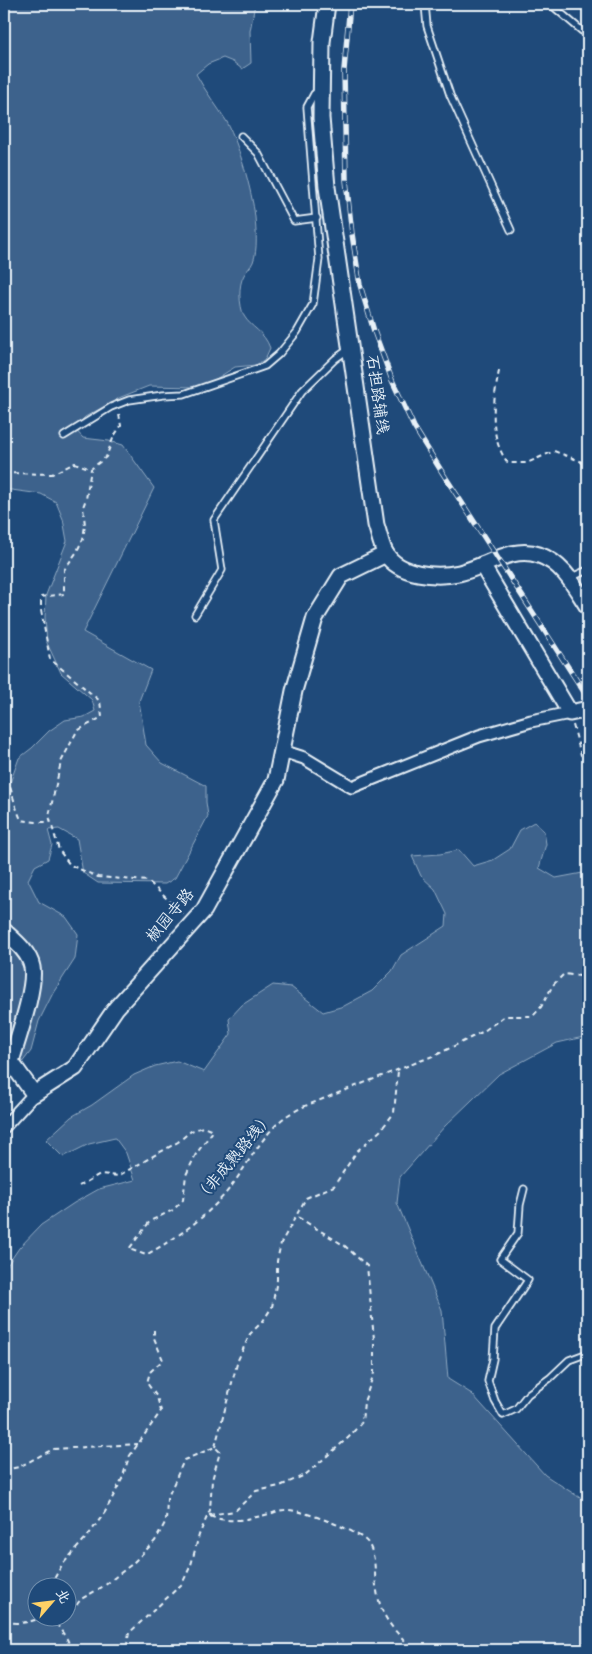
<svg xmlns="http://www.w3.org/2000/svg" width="592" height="1654" font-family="'Gochi Hand','LXGW WenKai TC',sans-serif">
<rect width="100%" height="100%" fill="#1f4a7a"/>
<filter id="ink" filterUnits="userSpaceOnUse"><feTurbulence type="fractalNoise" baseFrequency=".02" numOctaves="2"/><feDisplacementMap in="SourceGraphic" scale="10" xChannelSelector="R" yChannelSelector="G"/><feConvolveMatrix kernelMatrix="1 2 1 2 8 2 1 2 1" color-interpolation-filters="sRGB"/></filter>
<g filter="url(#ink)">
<g fill="#3c628c" stroke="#92aac2" fill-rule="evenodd">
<path d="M4 4H255L250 31 251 63 242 69 233 62 223 58 208 64 196 74C205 91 217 106 227 122 239 145 252 191 255 217 256 231 258 249 253 262 251 267 246 271 244 275 238 285 239 305 244 316 251 328 264 331 270 348L265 359 256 365 235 367 208 384 195 387 149 386 121 397 85 417 74 428 83 438 109 441 123 445 154 488 83 632 151 670 139 701 146 745 162 763 206 786V802L208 816 175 878 165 884 98 883 83 873 77 839 59 829 48 830 52 845 48 859 35 866 28 880 39 902 66 917 78 934 75 959 53 993 39 1021 31 1051 21 1064 5 1072 4 824 10 810V783L19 758 32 748 49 731 65 720 84 717 95 711 92 700 61 673 47 643 45 617 46 595 67 541 63 519 56 502 41 494 4 489Z"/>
<path d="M534 822 544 831 546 844 539 868 556 878 588 872V1036L557 1043 499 1074 445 1126 400 1177 397 1203 442 1310 448 1379 472 1394 545 1475 588 1503V1650H4V1270L19 1248 41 1225 74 1203 99 1189 135 1180 126 1153 115 1138 89 1144 63 1157 46 1140 71 1117 92 1105 134 1075 155 1066 177 1061 204 1072 231 1034 229 1019 242 1005 273 985 291 987 323 1012 344 1006 372 991 392 971 401 955 446 926 447 914 435 889 421 876 412 856 440 854 459 850 473 866 493 860 510 849 520 830ZM38 1586H68V1616H38Z"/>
</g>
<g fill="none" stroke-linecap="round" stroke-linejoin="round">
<defs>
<g id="lane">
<polyline points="425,4 427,26 450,95 511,230"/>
<polyline points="553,4 554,7 582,31 588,33"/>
<polyline points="241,136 258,153 294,221 317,218"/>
<polyline points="64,436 111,407 129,400 163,395 184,394 265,366 279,354 297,332 313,304 319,259 307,107 314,94 320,89"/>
<polyline points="569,578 588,570"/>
<polyline points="195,615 222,570 214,520 302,391 335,359 349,349"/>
<polyline points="524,1189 520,1205 518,1233 500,1259 528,1280 495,1329 493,1359 488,1381 495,1401 503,1415 516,1409 528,1394 550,1378 569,1360 588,1353"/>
</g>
<g id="street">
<polyline points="282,751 304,758 352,787 479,736 531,721 570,713"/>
<polyline points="4,1127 34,1094"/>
</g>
<g id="secondary">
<path d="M327 4 322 42 321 118 327 187 376 525C379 533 381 546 386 554 399 575 436 578 459 573 486 567 512 545 539 555 563 563 575 587 588 607"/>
<polyline points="482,565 570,713 588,709"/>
<path d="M4 931C15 941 29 952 32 967 36 988 17 1040 11 1062L34 1094 75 1068 116 1008 204 910 276 780 294 691 315 618 341 576 386 554"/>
</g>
</defs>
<use href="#lane" stroke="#e8f1f8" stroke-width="9"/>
<use href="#street" stroke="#e8f1f8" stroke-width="15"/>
<use href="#secondary" stroke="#e8f1f8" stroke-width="19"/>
<g stroke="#e8f1f8" stroke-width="2" stroke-dasharray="5 4" stroke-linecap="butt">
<path d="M499 371C493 401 488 437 508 463H527L554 451 580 461 588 468"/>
<polyline points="119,414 121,426 114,436 106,457 91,469 86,499 83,507 85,525 83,539 76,553 64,570 64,594 41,597 41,610 50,659 100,701 102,717 77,731 61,762 49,816 59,850 70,865 98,877 148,881 183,914"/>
<polyline points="4,473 52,474 75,463 91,469"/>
<polyline points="573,725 581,755 588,764"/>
<polyline points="4,771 6,773 16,807 21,820 36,822 50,822"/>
<polyline points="586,838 588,838"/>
<path d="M79 1186 100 1174 118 1176 178 1142 191 1131 203 1127 213 1131 196 1154 186 1175 183 1200 173 1210 150 1221 129 1249 146 1255C178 1237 207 1217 230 1188 247 1166 264 1131 288 1115 293 1112 299 1109 305 1106L438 1054 484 1031 504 1016H533L541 1007 553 985 564 974 588 977"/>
<polyline points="215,1447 238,1360 250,1334 263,1321 272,1307 277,1280 277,1261 281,1243 306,1198 334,1186 357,1151 380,1131 394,1113 398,1071"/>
<polyline points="4,1470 19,1467 53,1449 138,1444"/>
<polyline points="209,1515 235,1511 256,1491 280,1486 305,1475 349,1437 362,1422 364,1402 374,1373 374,1339 367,1266 345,1246 296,1216"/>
<path d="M210 1516C230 1524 249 1519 269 1514 274 1513 279 1510 284 1510 299 1508 360 1531 368 1543 378 1559 373 1575 377 1591 381 1619 396 1633 415 1650"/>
<polyline points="50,1586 62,1565 90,1533 105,1512 122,1479 129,1457 161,1411 157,1397 147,1383 150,1372 163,1360 154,1338 154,1330"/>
<polyline points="51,1616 67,1639 72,1650"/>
<polyline points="57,1616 66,1619 81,1599 104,1586 132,1564 155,1541 166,1521 167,1499 184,1460 215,1447 220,1452 212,1480 210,1510 199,1535 191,1565 182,1584 129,1633 126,1650"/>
<path d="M4 1622C19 1624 30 1623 45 1616"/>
</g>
<use href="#lane" stroke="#1f4a7a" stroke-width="5.5"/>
<use href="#street" stroke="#1f4a7a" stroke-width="11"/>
<use href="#secondary" stroke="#1f4a7a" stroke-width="15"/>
<defs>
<polyline id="rail" points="350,4 344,70 346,180 352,234 360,285 374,331 392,380 414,427 442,472 588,698"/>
</defs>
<use href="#rail" stroke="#e8f1f8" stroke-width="5.5"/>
<use href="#rail" stroke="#1f4a7a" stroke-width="4" stroke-dasharray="11" stroke-linecap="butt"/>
</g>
</g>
<g text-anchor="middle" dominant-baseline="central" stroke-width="4" stroke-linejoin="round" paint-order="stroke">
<g font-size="16" fill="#e8f1f8" stroke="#1f4a7a">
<text transform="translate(375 395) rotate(82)">石担路辅线</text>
<text transform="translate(172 917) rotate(-50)">椒园寺路</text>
<text transform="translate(236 1159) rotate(-50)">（非成熟路线）</text>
</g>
</g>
<rect width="592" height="1654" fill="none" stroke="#1f4a7a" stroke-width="20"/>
<rect x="10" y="10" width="572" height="1634" fill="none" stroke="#e8f1f8" stroke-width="2" filter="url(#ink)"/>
<g transform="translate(52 1602) rotate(62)"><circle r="24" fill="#1f4a7a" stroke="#6f8dac"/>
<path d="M0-4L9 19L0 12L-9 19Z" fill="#ffd166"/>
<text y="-8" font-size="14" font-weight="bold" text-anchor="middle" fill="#e8f1f8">北</text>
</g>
</svg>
